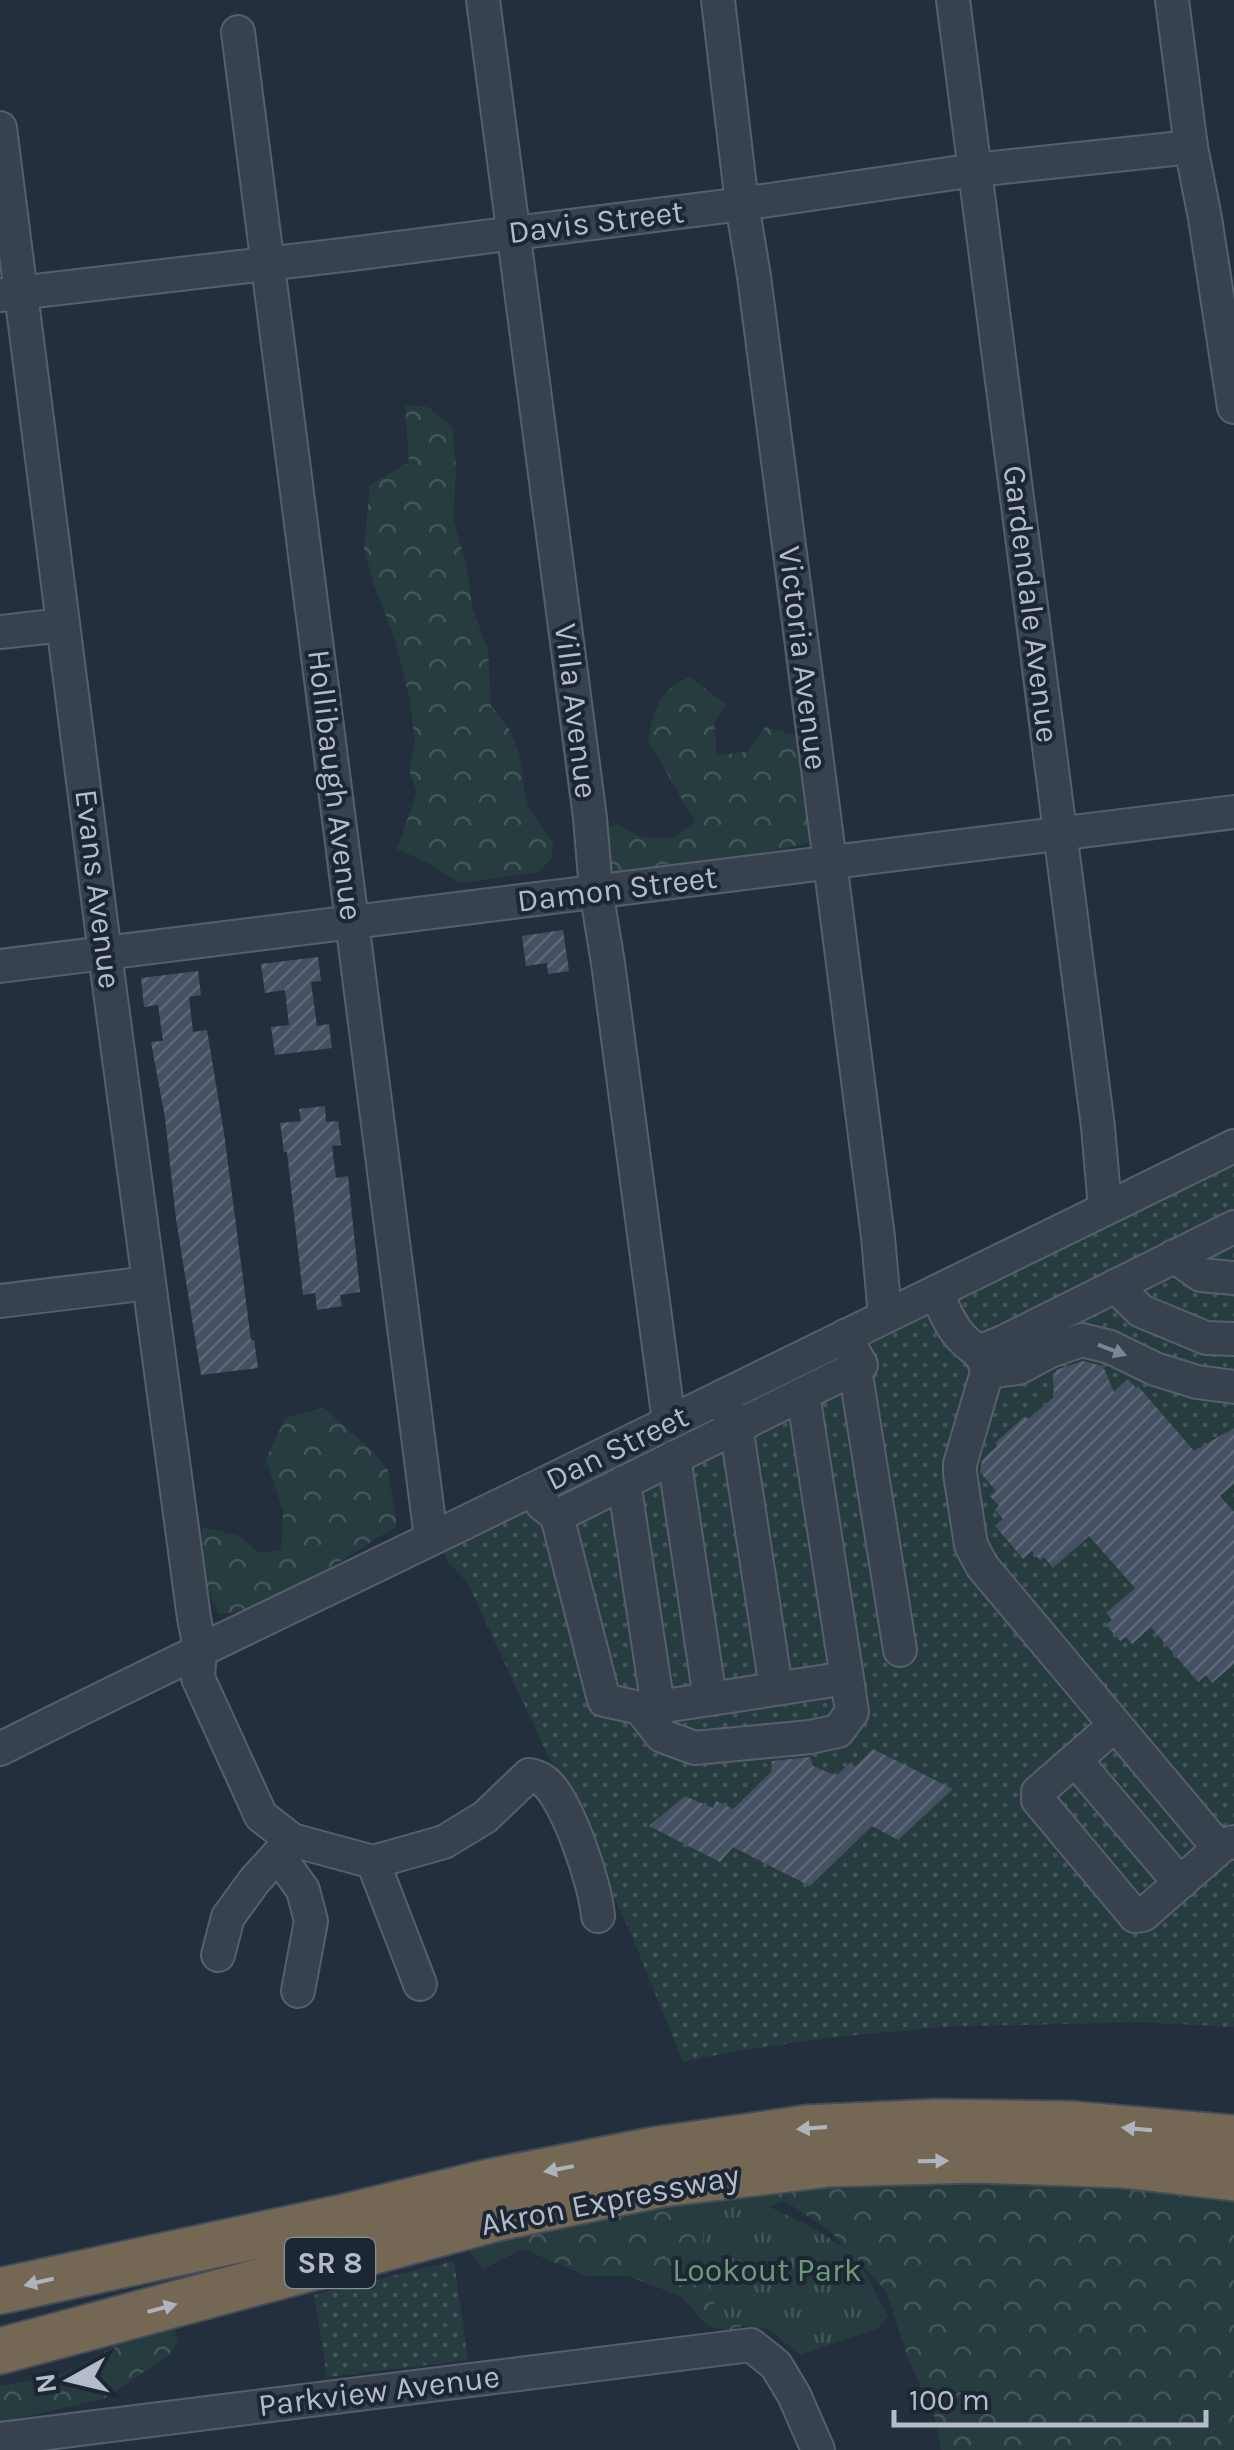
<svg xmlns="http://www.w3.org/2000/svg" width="1234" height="2450" font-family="Karla,sans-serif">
<defs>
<pattern id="grass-dots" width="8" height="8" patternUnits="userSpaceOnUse" patternTransform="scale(2.5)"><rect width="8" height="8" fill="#263c3f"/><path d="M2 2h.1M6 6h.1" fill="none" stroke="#435659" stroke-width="1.8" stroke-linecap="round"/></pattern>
<pattern id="forest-crowns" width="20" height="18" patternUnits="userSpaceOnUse" patternTransform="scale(2.5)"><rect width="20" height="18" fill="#263c3f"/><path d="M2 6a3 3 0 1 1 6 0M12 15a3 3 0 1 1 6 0" fill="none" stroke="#435659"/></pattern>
<pattern id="park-tufts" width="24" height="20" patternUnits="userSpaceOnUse" patternTransform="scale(2.5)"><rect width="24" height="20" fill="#263c3f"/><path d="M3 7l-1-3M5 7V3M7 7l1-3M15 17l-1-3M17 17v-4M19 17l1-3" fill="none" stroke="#435659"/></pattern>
<pattern id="building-hatch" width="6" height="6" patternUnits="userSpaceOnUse" patternTransform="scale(2.5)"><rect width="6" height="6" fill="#455162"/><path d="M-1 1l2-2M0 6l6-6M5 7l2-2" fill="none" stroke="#5d6877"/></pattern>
</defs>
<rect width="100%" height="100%" fill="#242f3e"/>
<g fill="url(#grass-dots)">
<polygon points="1234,1160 1234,2027 1140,2022 942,2027 834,2037 736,2051 683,2062 631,1934 467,1582 449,1563 442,1549"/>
<polygon points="454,2261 468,2360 327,2377 314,2295"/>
</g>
<g fill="url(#forest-crowns)">
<polygon points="405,405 428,407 452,427 456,469 453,519 466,562 473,610 488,650 491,706 510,730 519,754 527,806 553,842 552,857 539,872 460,883 428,863 397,849 417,792 409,770 415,743 410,700 393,634 374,585 364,548 370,485 409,462"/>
<path d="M689 677 726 704 714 723 717 755 747 752 765 727 799 736 803 792 811 833 809 843 696 867 621 877 604 871 602 831 617 824 640 837 672 838 695 822 648 740C655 708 658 691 689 677Z"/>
<path d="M324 1408 369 1448 388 1470 397 1526C358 1549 259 1618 218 1613L205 1582 199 1553 203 1527 239 1536 259 1553 281 1550 283 1512 266 1459 286 1417Z"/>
<polygon points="1234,2131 1234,2450 941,2450 934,2415 909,2361 886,2291 829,2230 785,2201 747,2215 751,2307 738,2332 708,2326 680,2296 629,2276 587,2276 523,2249 483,2269 467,2248 493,2229"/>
<polygon points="159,2322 173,2324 178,2341 168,2356 103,2399 0,2422 0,2386 64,2374"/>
</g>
<polygon fill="url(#park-tufts)" points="741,2200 772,2208 808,2225 856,2255 888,2317 878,2328 800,2355 769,2329 721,2323 704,2274 702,2206"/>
<g fill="url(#building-hatch)">
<polygon points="563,930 569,971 548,974 547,963 526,966 522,936"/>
<polygon points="318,957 321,981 311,982 317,1026 329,1024 332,1048 275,1055 271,1027 289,1025 285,990 265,993 261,964"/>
<polygon points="198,971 201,995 189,997 193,1032 207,1030 224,1133 251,1340 254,1340 258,1368 201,1375 176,1219 165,1118 151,1042 163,1041 158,1005 144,1007 141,978"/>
<polygon points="325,1106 326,1122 338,1121 341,1145 332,1146 336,1178 348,1176 360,1292 340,1295 342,1306 317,1310 315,1293 303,1295 287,1152 284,1152 280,1123 301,1121 299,1109"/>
<polygon points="1083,1361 1103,1366 1114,1392 1128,1379 1136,1388 1138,1386 1194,1451 1234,1428 1234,1484 1220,1496 1234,1512 1234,1664 1212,1683 1206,1675 1198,1682 1151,1627 1132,1644 1126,1637 1120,1641 1106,1625 1112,1620 1106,1613 1135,1588 1089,1536 1053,1568 1044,1557 1040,1560 1032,1551 1023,1559 995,1526 1003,1519 995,1510 999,1506 990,1496 996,1491 980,1472 982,1460 997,1446 995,1443 1025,1416 1028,1419 1054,1397 1053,1379 1056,1370"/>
<polygon points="873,1749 953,1789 898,1840 872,1826 810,1886 733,1847 720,1862 649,1826 685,1796 713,1808 716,1801 733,1809 771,1772 772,1761 810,1757 813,1766 836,1776 851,1762 855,1767"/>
</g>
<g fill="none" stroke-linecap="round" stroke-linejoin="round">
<defs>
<g id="minor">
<polyline points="483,0 590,818 596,890 608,963 669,1422"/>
<polyline points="718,0 742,204 754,276 830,862 878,1237 885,1316"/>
<polyline points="953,0 1098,1127 1105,1208"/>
<polyline points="1172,0 1191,147 1205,218 1234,407"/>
<polyline points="238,32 431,1538"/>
<path d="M0 128 105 954 194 1618 200 1648 198 1678 261 1816 292 1840 373 1862 444 1842 485 1817 529 1775C534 1776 540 1778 544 1781 567 1798 596 1886 598 1916"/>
<polyline points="0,295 351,254 742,204 975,170 1191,147"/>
<polyline points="0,632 63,625"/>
<polyline points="0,966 1234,812"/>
<polyline points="1174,1256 1201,1275 1234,1278"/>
<polyline points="1115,1286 1141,1311 1206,1338 1234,1339"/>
<path d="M936 1292C943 1307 950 1326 962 1338 975 1352 983 1350 987 1372L960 1464V1473L971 1545 982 1566 1212 1840 1223 1845 1234 1842"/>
<polyline points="0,1301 149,1283"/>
<polyline points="976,1349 986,1349 1003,1342 1234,1227"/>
<polyline points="855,1369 900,1650"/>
<polyline points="987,1372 1018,1368 1050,1351 1082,1340 1110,1347 1155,1369 1197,1382 1234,1387"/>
<polyline points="727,1410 736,1426 776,1688"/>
<polyline points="674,1457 710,1699"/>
<polyline points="624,1482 658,1707"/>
<polyline points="542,1504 557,1516 861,1365 845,1336"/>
<polyline points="557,1516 604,1700 640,1708 658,1707 847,1678 803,1394"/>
<polyline points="640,1708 662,1736 695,1748 810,1737 838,1731 852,1712 847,1678"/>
<polyline points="1115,1725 1038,1792 1038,1800 1135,1916 1143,1915 1223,1845"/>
<path d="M0 1749C155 1671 312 1597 468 1521 723 1396 978 1270 1234 1146"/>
<polyline points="1076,1761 1180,1883"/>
<polyline points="278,1855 303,1890 311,1921 298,1991"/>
<polyline points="373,1862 420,1984"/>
<polyline points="218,1955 228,1917 255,1880 292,1840"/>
<polyline points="0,2439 751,2345 776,2365 794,2395 818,2450"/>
</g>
<g id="highway">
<polyline points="0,2291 340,2218 489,2182 654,2150 807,2128 937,2122 1069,2124 1234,2138"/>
<polyline points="0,2351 497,2218 662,2184 829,2164 976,2160 1123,2165 1234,2178"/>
</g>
</defs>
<use href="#minor" stroke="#565f6c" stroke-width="36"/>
<use href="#highway" stroke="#434c59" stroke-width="49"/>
<use href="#minor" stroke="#38414e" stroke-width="32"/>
<use href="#highway" stroke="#746855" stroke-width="45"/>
</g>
<defs><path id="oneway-solid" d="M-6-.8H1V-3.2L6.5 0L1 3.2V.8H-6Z" transform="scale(2.5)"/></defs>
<use fill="#7c8592" href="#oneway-solid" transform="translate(1112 1350) rotate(21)"/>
<g fill="#aeb4bd">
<use href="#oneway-solid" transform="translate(812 2128) rotate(176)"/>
<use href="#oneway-solid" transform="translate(1137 2129) rotate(-175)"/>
<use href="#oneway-solid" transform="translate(933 2161) rotate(-1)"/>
<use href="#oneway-solid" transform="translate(559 2169) rotate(169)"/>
<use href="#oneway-solid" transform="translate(39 2282) rotate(167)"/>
<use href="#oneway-solid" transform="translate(162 2308) rotate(-15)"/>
</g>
<g text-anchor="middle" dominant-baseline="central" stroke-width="8" stroke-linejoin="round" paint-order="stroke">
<rect fill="#1d2633" stroke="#878f9c" stroke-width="2.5" x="285" y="2238" width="90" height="50" rx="8"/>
<g font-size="30" font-weight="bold" fill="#b4bcc9">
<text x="330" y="2263">SR 8</text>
</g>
<g font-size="32" fill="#b4bcc9" stroke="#1d2633">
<text transform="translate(596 222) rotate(-7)">Davis Street</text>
<text transform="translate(1031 604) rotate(83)">Gardendale Avenue</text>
<text transform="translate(803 658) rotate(83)">Victoria Avenue</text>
<text transform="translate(576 711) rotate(83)">Villa Avenue</text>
<text transform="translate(335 785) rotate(83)">Hollibaugh Avenue</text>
<text transform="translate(98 889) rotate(83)">Evans Avenue</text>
<text transform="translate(617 889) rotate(-7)">Damon Street</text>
<text transform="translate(617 1448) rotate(-26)">Dan Street</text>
<text transform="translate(610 2200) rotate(-11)">Akron Expressway</text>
<text transform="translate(379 2391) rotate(-7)">Parkview Avenue</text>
</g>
<g font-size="32" fill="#6b9a76" stroke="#1d2633">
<text x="767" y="2270">Lookout Park</text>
</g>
</g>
<g transform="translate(70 2380) rotate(262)" stroke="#1d2633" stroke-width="8" paint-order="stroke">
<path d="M0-8L18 38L0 25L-18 38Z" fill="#b4bcc9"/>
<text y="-15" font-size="28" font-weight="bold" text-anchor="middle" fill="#b4bcc9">N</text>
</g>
<path d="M894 2410v15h312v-15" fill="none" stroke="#b4bcc9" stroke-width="5"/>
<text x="909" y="2410" font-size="30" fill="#b4bcc9" stroke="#1d2633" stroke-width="8" paint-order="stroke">100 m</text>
</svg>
